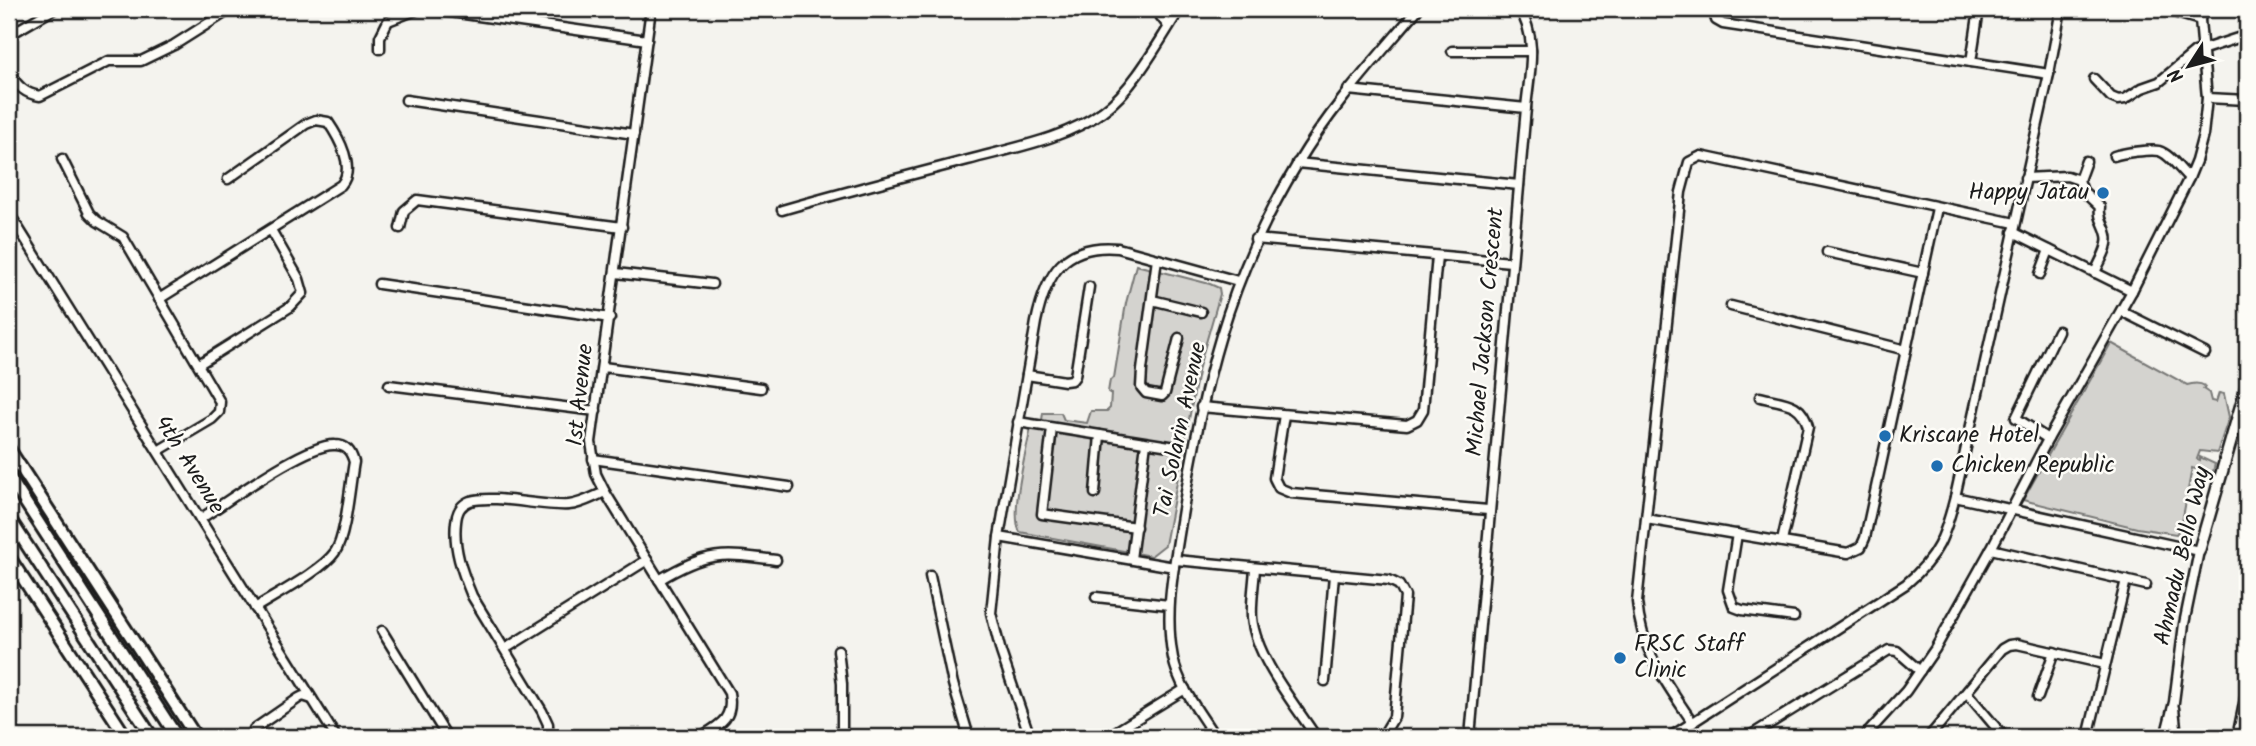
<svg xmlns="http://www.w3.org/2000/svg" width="2256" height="746" font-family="Kalam,sans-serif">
<rect width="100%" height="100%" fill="#f4f3ee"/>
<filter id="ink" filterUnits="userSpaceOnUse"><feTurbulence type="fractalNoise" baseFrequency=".0143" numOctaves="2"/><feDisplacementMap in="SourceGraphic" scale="14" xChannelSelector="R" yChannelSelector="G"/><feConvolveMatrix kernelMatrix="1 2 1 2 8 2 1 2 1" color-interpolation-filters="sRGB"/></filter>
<g filter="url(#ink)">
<g fill="#d4d3cf" stroke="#787876" stroke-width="2">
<path d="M1136 265 1210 284 1219 288 1220 294 1199 367 1165 545 1151 556 1020 532C1009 512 1028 444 1033 419L1042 420 1043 413H1061L1064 420 1087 423 1091 411H1107L1110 408 1111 394 1108 392 1110 380 1114 378 1126 303Z"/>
<path d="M2111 343 2187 385C2193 383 2199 382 2205 386L2203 389 2209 393 2211 401 2216 402 2219 393 2224 394 2229 417 2217 453 2200 451 2197 459 2200 460V457L2215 464 2211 479 2199 474V470L2192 468 2181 528 2176 534 2137 528 2023 500Z"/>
</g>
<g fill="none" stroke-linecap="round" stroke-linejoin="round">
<defs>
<g id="minor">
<polyline points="429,9 647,40"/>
<path d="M651 9 591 442 596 474 605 492 729 693C734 719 720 725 700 737"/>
<polyline points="1155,9 1168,26"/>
<path d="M1519 9C1539 38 1529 75 1526 108"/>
<polyline points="1713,9 1716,20 1723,24 2049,74"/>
<polyline points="2163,9 2200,20"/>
<polyline points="9,35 54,9"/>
<polyline points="380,49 380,37 388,21 419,9"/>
<polyline points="1452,51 1531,51"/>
<polyline points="1971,62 1979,9"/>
<path d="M9 74C18 86 25 94 40 96L109 61H141L174 45 231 9"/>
<polyline points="2094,79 2111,97 2118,100 2125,99 2142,88 2159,82 2195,52 2244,36"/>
<polyline points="1348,90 1526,108 1470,737"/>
<polyline points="2207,98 2247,100"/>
<polyline points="406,100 634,134"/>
<path d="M2114 156C2122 153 2150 149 2159 151 2170 154 2180 170 2189 178"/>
<polyline points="62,159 89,213 97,221 123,237 220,402 219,412 212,419 158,451"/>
<polyline points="1297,163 1519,185"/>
<polyline points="2025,178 2067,176 2079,180 2086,161"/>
<path d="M2079 180 2083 191 2100 207C2098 219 2105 224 2107 235 2110 247 2099 262 2095 273"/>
<path d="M782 210C844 192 906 176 968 160 1012 148 1066 139 1103 111 1133 90 1160 40 1180 9"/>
<polyline points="9,213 336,737"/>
<polyline points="400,228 404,211 417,200 622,227"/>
<polyline points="2013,232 2132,291"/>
<polyline points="1255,239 1511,262"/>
<polyline points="1827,252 1923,273"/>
<polyline points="1157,259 1142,370 1141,387 1146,393 1162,396 1165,393 1179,338"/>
<polyline points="616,273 712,284"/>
<polyline points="2040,274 2049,250"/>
<polyline points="379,284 610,318"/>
<path d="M159 299 341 185C356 168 339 138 328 122L316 120 306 124 228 179"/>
<polyline points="1152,300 1201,312"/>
<polyline points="1731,306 1906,350"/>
<polyline points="2121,311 2205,353"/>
<polyline points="199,364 290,307 303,293 299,279 271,230"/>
<polyline points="603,367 761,388"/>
<polyline points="1027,375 1065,381 1072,380 1075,376 1089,287"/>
<polyline points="389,385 596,411"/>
<path d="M1760 397C1783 403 1802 401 1808 427L1782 541"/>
<polyline points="1201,407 1407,425 1417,420 1423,410 1437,256"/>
<polyline points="1284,415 1274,478 1279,488 1291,493 1488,510"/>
<polyline points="1018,422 1176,447"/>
<polyline points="1052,428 1042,514 1136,527"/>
<polyline points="2048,439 2016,418 2058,331"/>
<polyline points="593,459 789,487"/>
<polyline points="1095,493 1100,435"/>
<polyline points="1955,497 2199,551 2184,624 2174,702 2165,737"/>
<path d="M200 519C227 502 307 443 335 445 347 445 351 452 354 462 350 483 346 537 335 552 322 571 275 595 255 608"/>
<polyline points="1646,519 1848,553 1861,547 1865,538 1937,208"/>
<polyline points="1737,534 1728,590 1734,607 1742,610 1794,617"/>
<polyline points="999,537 1174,567"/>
<polyline points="1991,549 2146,585"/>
<polyline points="1131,559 1146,443"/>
<polyline points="1176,560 1389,580 1399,585 1405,596 1394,717 1382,737"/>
<path d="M1255 568C1254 585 1251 601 1252 618 1256 658 1294 703 1316 737"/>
<polyline points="930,576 953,684 969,737"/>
<path d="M659 580C707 551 722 553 776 560"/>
<polyline points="1096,597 1169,605"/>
<polyline points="382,631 447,737"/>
<polyline points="505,649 647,560"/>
<polyline points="838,650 842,684 842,737"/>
<polyline points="1325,681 1334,575"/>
<polyline points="1967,693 2004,737"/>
<polyline points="2038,697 2054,652"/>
<polyline points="2174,708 2177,737"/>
<path d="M1693 723C1666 683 1641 651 1637 602L1681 192 1689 162 1701 156 2015 223"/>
<polyline points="254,729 299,698 303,696 312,699"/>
<path d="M545 737 548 735V724L542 711 472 596C462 572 453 548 456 522 457 512 460 505 470 501 495 494 542 507 569 505 581 504 593 497 605 492"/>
<path d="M1030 737 1001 652 991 613 999 537 1036 322C1046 274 1064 243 1118 248L1238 281"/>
<polyline points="1107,737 1185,689"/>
<path d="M1215 737C1200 713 1179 687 1173 658 1164 612 1174 567 1181 522 1202 389 1227 279 1298 163 1332 106 1376 59 1418 9"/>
<path d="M1670 737 1906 584C1938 557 1945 536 1955 497L2049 74 2061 9"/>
<polyline points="1748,737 1889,650 1897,651 1920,671"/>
<polyline points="1864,737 1906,691 1935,649 1991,549 2048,439 2132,291 2189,178 2196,161 2203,135 2207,98 2200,20 2202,9"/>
<polyline points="1929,737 2002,649 2009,645 2017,644 2105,664"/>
<polyline points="2088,737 2126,580"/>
<polyline points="2237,737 2247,689"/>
</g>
<polyline id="major" points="2199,551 2247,385"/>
<g id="highway">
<polyline points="9,449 196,737"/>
<polyline points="9,477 177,737"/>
<polyline points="9,518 152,737"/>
<polyline points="9,557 126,737"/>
</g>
</defs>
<use href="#minor" stroke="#1c1c1c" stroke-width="13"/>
<use href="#major" stroke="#1c1c1c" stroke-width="15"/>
<use href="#highway" stroke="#1c1c1c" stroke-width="16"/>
<use href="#minor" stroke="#fdfcf7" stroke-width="8"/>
<use href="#major" stroke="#fdfcf7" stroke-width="10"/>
<use href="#highway" stroke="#fdfcf7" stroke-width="10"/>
</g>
</g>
<g fill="#1f6fb2" stroke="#fdfcf7" stroke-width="2.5">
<circle cx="2103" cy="193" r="7"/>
<circle cx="1885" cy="436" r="7"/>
<circle cx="1937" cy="466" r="7"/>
<circle cx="1620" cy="658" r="7"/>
</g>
<g text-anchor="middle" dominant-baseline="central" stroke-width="5" stroke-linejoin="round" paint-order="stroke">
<g font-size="23" fill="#1c1c1c" stroke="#fdfcf7" text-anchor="start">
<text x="2089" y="193" text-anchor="end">Happy Jatau</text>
<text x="1899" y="436">Kriscane Hotel</text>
<text x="1951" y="466">Chicken Republic</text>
<text x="1634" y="645">FRSC Staff<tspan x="1634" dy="26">Clinic</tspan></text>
</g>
<g font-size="23" fill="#1c1c1c" stroke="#fdfcf7">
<text transform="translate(1486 332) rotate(-85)">Michael Jackson Crescent</text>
<text transform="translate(581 395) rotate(-84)">1st Avenue</text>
<text transform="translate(1181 430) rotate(-78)">Tai Solarin Avenue</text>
<text transform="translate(189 465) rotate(58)">4th Avenue</text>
<text transform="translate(2183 556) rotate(-77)">Ahmadu Bello Way</text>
</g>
</g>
<rect width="2256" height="746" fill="none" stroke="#fdfcf7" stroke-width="35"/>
<rect x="18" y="18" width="2221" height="711" fill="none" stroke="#1c1c1c" stroke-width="2.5" filter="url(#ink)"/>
<g transform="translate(2189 66) rotate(234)" stroke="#fdfcf7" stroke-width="5" paint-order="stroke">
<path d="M0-5L12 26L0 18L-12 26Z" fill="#1c1c1c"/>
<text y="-10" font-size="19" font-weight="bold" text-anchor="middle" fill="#1c1c1c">N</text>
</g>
</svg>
